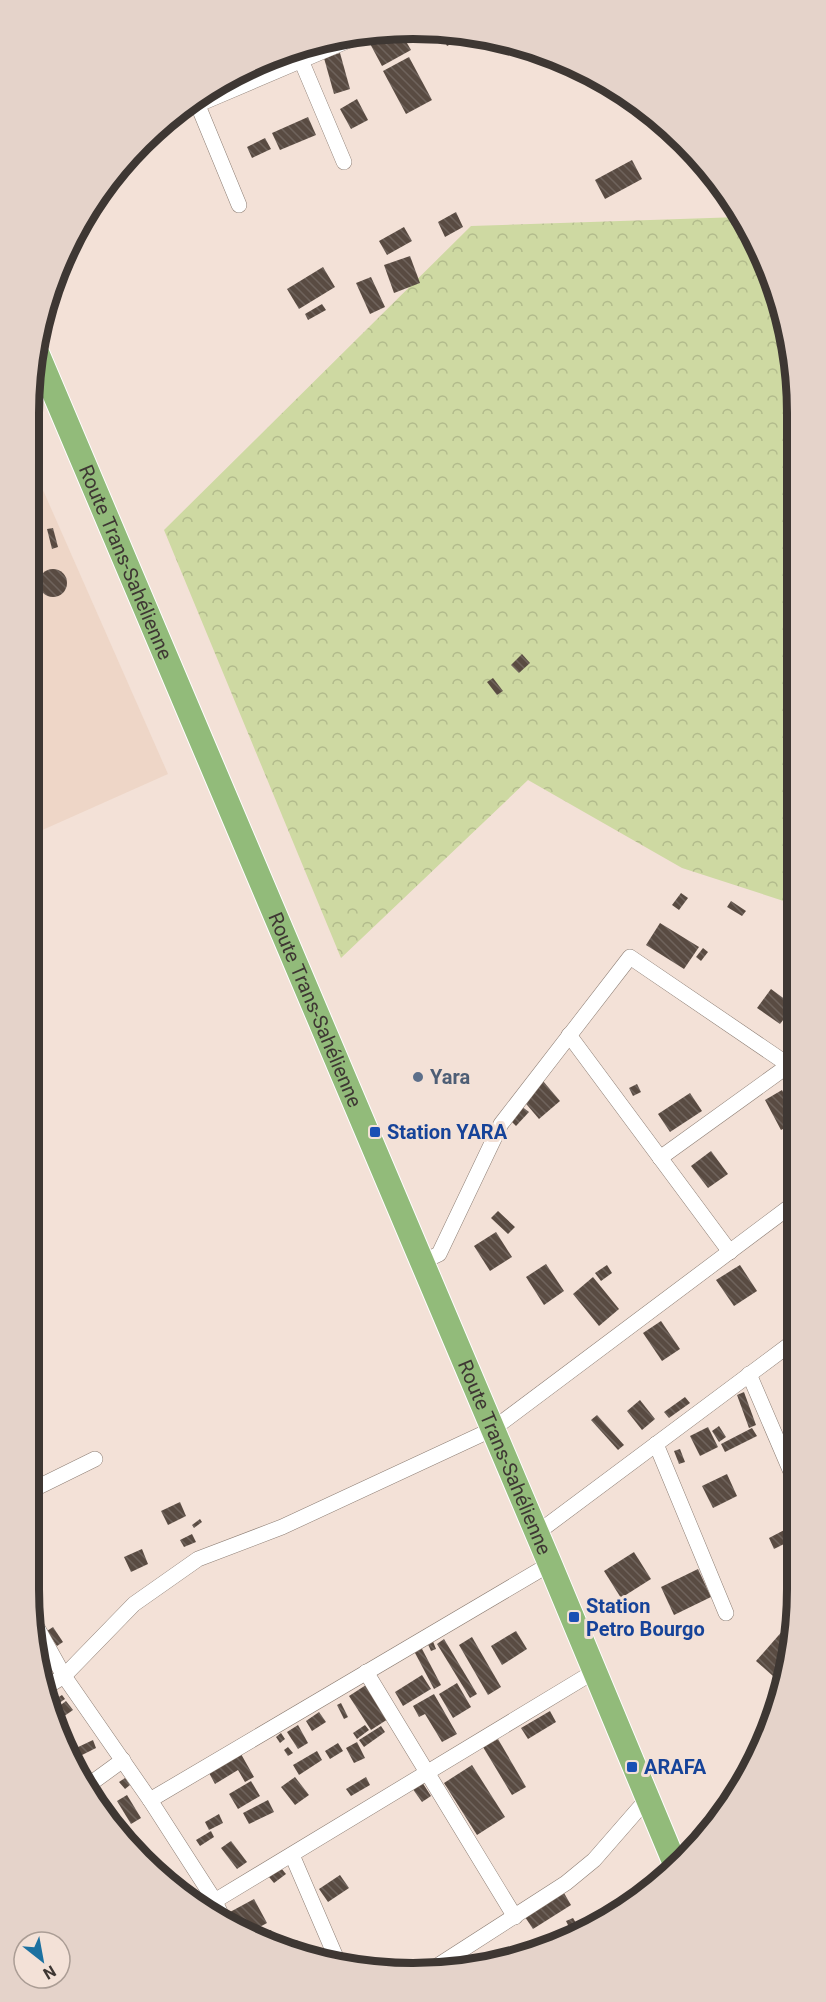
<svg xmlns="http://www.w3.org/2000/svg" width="826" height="2002" font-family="Roboto,sans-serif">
<defs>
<pattern id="forest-crowns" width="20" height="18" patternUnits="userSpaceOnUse" patternTransform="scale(1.5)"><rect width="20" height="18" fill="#ced9a2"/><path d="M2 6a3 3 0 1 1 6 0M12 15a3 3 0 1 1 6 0" fill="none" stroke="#b2bb8c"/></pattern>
<pattern id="building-back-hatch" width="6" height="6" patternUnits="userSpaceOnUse" patternTransform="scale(1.5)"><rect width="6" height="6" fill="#594b42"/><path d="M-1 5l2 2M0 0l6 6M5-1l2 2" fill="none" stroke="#6f635c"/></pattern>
</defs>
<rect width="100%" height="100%" fill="#f3e1d7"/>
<polygon fill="#eed6c7" points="28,456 168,774 29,836 28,835"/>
<polygon fill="url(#forest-crowns)" points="740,217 758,243 794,362 796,905 682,868 528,780 341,958 164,530 471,226"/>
<g fill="url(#building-back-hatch)">
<polygon points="388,29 400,31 411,50 382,66 368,40"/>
<polygon points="443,37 461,39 447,46"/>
<polygon points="340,53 350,89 334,94 324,58"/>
<polygon points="409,57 432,100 406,114 383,71"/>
<polygon points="357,99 368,120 351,129 340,109"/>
<polygon points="308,117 316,135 280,150 272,133"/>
<polygon points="265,138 271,149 252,158 247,147"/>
<polygon points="632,160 642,179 605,199 595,180"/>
<polygon points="456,212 463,227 445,237 438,222"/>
<polygon points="404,227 412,241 387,255 379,241"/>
<polygon points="410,256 420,283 394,293 384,265"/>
<polygon points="323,267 335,287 299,309 287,289"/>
<polygon points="371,277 385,307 370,314 356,283"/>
<polygon points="322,304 326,310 308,320 305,314"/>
<polygon points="28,417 38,441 28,445"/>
<polygon points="30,484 41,505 34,508 28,498 28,485"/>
<polygon points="53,528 58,547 52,549 47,529"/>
<circle cx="53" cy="583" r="14"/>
<polygon points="522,654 530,663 519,673 511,665"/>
<polygon points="493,678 503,691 497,695 487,682"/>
<polygon points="681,893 688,898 679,910 672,905"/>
<polygon points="731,901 746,911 742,916 727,907"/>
<polygon points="660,923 699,947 684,969 646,945"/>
<polygon points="703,948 708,952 701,961 696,957"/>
<polygon points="771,989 794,1006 780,1024 757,1008"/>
<polygon points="796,1012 796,1031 794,1035 787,1032"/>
<polygon points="796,1037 796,1049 790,1045"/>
<polygon points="543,1081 560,1101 539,1119 522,1099"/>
<polygon points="637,1084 641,1092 633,1096 629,1088"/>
<polygon points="782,1090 796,1117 796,1122 781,1130 765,1100"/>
<polygon points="690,1093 702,1111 670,1132 658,1114"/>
<polygon points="521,1106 529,1112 516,1126 509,1119"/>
<polygon points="28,1134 35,1145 28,1149"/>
<polygon points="711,1151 728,1174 708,1188 691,1166"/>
<polygon points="498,1211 515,1227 508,1234 491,1218"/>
<polygon points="496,1232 512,1257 490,1271 474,1246"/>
<polygon points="796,1252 797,1253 797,1267 789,1256"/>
<polygon points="546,1264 564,1291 544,1305 526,1277"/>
<polygon points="607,1265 612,1273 601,1281 595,1273"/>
<polygon points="740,1265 757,1291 734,1306 716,1280"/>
<polygon points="593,1277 619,1309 599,1326 573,1294"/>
<polygon points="661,1321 680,1349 662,1361 643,1333"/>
<polygon points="744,1392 756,1425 749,1428 737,1395"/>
<polygon points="685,1397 690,1403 669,1418 664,1412"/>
<polygon points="640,1400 655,1419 642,1430 627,1411"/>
<polygon points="597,1415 624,1445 618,1450 591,1420"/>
<polygon points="719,1426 726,1437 719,1442 712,1431"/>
<polygon points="708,1427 718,1447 700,1456 690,1436"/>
<polygon points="752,1428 757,1436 725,1452 721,1444"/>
<polygon points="680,1449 685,1462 679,1464 674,1451"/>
<polygon points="727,1474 737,1496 713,1508 702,1486"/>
<polygon points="180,1502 186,1516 168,1525 161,1511"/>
<polygon points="200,1519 202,1522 194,1528 192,1525"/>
<polygon points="790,1527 796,1538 774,1549 769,1538"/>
<polygon points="192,1534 196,1542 184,1547 180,1540"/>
<polygon points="142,1549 148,1564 131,1572 124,1557"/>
<polygon points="634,1552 651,1579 621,1598 604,1571"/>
<polygon points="698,1569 711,1597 674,1615 661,1587"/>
<polygon points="795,1606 792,1620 787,1610"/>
<polygon points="53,1627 63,1642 57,1646 47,1631"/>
<polygon points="785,1628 790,1633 786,1662 773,1676 756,1661"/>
<polygon points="516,1631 527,1649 502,1665 491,1646"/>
<polygon points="472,1637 501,1687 488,1695 459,1645"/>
<polygon points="432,1639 436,1649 431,1651 427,1642"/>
<polygon points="444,1639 477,1694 470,1698 437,1644"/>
<polygon points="421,1647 441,1685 434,1689 414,1651"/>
<polygon points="422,1675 431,1689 403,1706 395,1692"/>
<polygon points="457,1683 471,1707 453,1718 439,1694"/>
<polygon points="366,1685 388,1719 371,1730 349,1696"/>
<polygon points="434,1694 457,1734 442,1742 425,1714 419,1717 413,1706"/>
<polygon points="62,1695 65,1699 52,1708 49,1703"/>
<polygon points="66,1701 73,1710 60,1719 54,1710"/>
<polygon points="341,1703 348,1717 344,1719 337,1705"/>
<polygon points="550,1711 556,1722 528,1739 521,1728"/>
<polygon points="319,1712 326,1722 312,1731 306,1721"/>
<polygon points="298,1725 308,1743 298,1749 287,1732"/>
<polygon points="365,1725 369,1730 357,1739 353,1733"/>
<polygon points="381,1726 385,1732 364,1747 359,1740"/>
<polygon points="281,1733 285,1739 280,1743 276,1737"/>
<polygon points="498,1739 526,1787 512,1795 483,1747"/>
<polygon points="93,1740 96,1748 78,1757 74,1749"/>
<polygon points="357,1742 365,1758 354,1763 346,1748"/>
<polygon points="338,1743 343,1751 330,1759 325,1751"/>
<polygon points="288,1747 293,1753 288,1756 284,1750"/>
<polygon points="317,1751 322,1760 299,1775 293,1765"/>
<polygon points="241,1754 254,1777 245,1782 238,1770 215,1784 209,1773"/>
<polygon points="472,1765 505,1817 477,1835 444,1783"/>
<polygon points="295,1777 309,1795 295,1805 281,1787"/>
<polygon points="366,1777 370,1785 351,1796 346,1789"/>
<polygon points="125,1778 130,1785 125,1789 119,1782"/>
<polygon points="251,1781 260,1796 238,1809 229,1794"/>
<polygon points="422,1782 431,1796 422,1802 412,1788"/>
<polygon points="99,1789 103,1796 99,1799 95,1792"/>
<polygon points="127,1795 141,1818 131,1824 117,1801"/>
<polygon points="107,1799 114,1811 108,1815 101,1802"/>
<polygon points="268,1800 274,1812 249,1824 243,1813"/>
<polygon points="219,1814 223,1823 209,1830 205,1822"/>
<polygon points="125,1831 133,1842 128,1846 119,1835"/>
<polygon points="211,1831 214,1837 200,1846 196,1840"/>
<polygon points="231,1841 247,1862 237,1869 221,1848"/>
<polygon points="281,1868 286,1874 274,1883 269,1877"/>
<polygon points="340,1875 349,1888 328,1902 319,1889"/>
<polygon points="564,1893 571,1905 533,1929 525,1917"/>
<polygon points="254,1899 267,1923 250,1932 239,1928 230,1912"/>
<polygon points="573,1918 576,1923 569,1927 566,1921"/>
<polygon points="271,1930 274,1938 271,1939 259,1935"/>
<polygon points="297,1940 301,1947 299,1949 289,1945"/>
</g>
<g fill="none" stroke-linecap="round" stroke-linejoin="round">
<defs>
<g id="minor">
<polyline points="298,53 344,162"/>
<polyline points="197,103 239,205"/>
<polyline points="192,107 354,38"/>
<polyline points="569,1035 730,1252"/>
<polyline points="660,1158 789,1065"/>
<polyline points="422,1262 439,1254 501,1124 630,957 796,1070"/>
<polyline points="749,1374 797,1486"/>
<polyline points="656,1444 726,1613"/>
<polyline points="28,1492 95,1459"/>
<polyline points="537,1533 797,1339"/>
<polyline points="34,1622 64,1676 150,1800 215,1901 225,1923"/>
<polyline points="366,1672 515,1917"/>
<polyline points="45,1688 64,1676 134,1604 198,1559 282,1527 493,1429 796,1202"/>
<polyline points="90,1784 123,1760"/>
<polyline points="150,1800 550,1564"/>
<polyline points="292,1855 338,1962"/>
<polyline points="203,1908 595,1671"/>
<polyline points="434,1968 566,1883 594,1860 648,1798"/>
</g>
<g id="trunk">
<path id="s1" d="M38 355 550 1564 675 1864"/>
</g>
</defs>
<use href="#minor" stroke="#8d7e74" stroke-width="16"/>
<use href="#trunk" stroke="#fff" stroke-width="26"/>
<use href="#minor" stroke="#fff" stroke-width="15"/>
<use href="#trunk" stroke="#92bb7a" stroke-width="24"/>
</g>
<circle fill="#5c6f8a" stroke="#f3e1d7" stroke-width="2" cx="418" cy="1077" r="6"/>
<g fill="#1a4fb4" stroke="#f3e1d7" stroke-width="2">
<rect x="369" y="1126" width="12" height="12" rx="3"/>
<rect x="568" y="1611" width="12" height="12" rx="3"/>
<rect x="626" y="1761" width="12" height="12" rx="3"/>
</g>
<g text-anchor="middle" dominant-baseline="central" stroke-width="6" stroke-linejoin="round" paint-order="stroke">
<g font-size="20" fill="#3e3733" stroke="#f3e1d7">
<text stroke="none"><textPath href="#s1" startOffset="225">Route Trans-Sahélienne</textPath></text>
<text stroke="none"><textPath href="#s1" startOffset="711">Route Trans-Sahélienne</textPath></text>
<text stroke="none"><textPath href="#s1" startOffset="1197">Route Trans-Sahélienne</textPath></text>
</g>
<g font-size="20" font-weight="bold" fill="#4e5e75" stroke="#f3e1d7" text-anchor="start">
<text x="430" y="1077">Yara</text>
</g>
<g font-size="20" font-weight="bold" fill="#164399" stroke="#f3e1d7" text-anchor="start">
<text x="387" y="1132">Station YARA</text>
<text x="586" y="1606">Station<tspan x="586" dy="23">Petro Bourgo</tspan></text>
<text x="644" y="1767">ARAFA</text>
</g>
</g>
<path d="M0 0H826V2002H0ZM413 39H413A374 374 0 0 1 787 413V1589A374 374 0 0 1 413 1963H413A374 374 0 0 1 39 1589V413A374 374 0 0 1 413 39Z" fill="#e5d3ca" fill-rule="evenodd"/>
<path fill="none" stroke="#3e3733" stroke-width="8" d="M413 39H413A374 374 0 0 1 787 413V1589A374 374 0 0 1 413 1963H413A374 374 0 0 1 39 1589V413A374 374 0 0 1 413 39Z"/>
<g transform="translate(42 1960) rotate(149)"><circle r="28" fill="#f3e1d7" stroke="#ab9d95" stroke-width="1.5"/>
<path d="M0-4.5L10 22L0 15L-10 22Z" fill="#1c71a1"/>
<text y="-9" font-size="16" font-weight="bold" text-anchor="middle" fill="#3e3733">N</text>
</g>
</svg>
